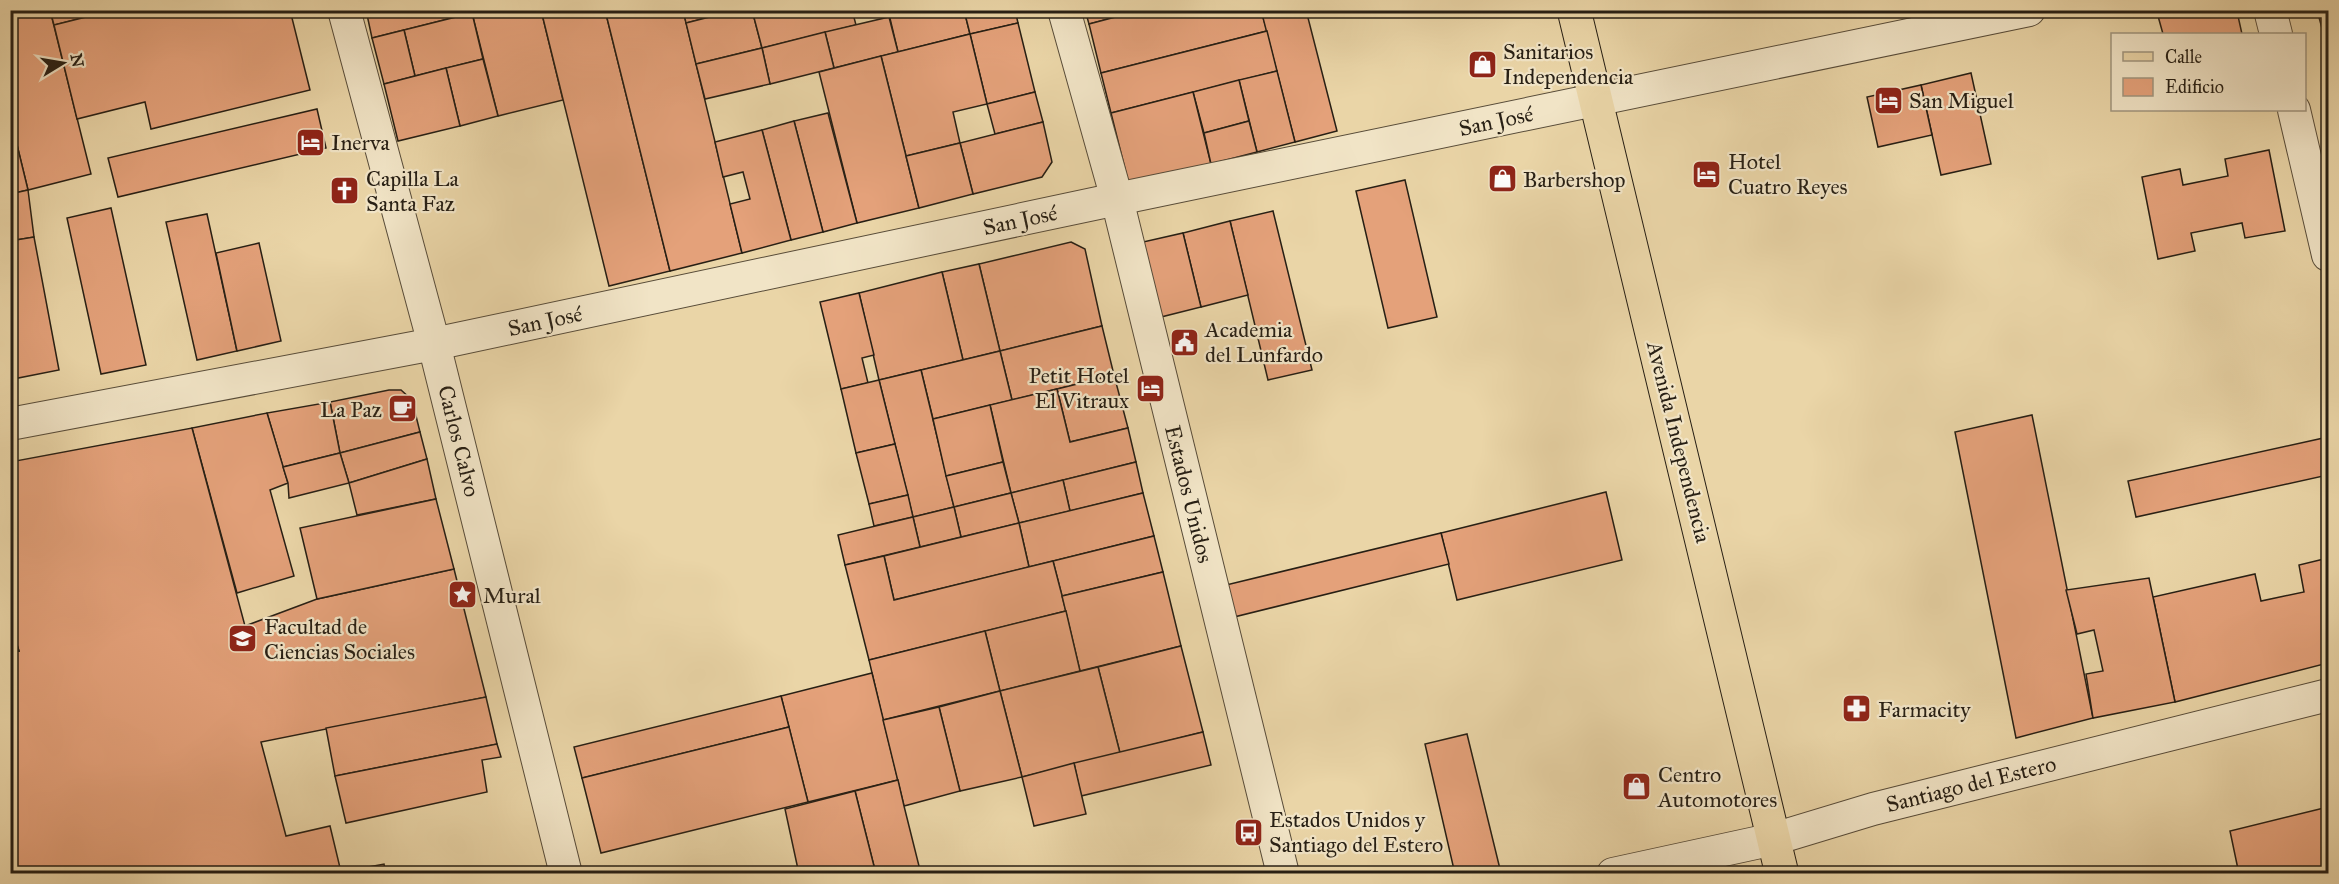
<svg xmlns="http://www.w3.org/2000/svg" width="2339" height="884" font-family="'IM FELL Great Primer',serif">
<rect width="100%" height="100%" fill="#ead5a7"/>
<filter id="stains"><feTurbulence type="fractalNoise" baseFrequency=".00333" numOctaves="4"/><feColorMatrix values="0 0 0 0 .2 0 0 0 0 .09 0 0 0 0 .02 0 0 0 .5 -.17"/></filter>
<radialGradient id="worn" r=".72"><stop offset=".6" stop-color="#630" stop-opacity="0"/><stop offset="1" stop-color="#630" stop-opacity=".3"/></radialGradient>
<g fill="#e4a17a" stroke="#271f14" stroke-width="1.5">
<polygon points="10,10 50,10 91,174 28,190 10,116"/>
<polygon points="50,10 114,10 54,25"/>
<polygon points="114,10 290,10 310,90 151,129 145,102 77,119 54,25"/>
<polygon points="366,10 484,10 372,38"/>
<polygon points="484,10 541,10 563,100 498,116 472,13"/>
<polygon points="541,10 605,10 670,271 609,286"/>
<polygon points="605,10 683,10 742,253 670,271"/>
<polygon points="683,10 737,10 686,23"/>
<polygon points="737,10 752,10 762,48 696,64 686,23"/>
<polygon points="752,10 852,10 856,25 762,48"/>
<polygon points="888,10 964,10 970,34 898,52"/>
<polygon points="964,10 1015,10 1018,23 970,34"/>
<polygon points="1085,10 1142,10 1089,24"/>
<polygon points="1142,10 1261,10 1267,31 1101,73 1089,24"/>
<polygon points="1261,10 1306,10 1337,131 1295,142"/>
<polygon points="2188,10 2228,10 2238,16 2242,34 2163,34 2158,16"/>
<polygon points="2317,10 2328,10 2328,46 2327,47"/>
<polygon points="472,13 483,59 415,76 404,30"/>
<polygon points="889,17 898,52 834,68 825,32"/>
<polygon points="1018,23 1035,92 987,104 970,34"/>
<polygon points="404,30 415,76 384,84 372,38"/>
<polygon points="1267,31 1277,71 1111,113 1101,73"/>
<polygon points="825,32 834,68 770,84 762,48"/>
<polygon points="970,34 987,104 953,112 960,143 906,156 881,56"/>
<polygon points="762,48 770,84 705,99 696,64"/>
<polygon points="881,56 919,208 857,223 819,72"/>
<polygon points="483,59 498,116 460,126 446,68"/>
<polygon points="446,68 460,126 398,141 384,84"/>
<polygon points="1277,71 1295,142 1257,152 1239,80"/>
<polygon points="1971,73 1991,164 1941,175 1921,85"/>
<polygon points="1239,80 1249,121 1204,133 1193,92"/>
<polygon points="1921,85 1932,135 1878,147 1867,97"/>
<polygon points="1035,92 1043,122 995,134 987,104"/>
<polygon points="1193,92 1211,164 1129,185 1111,113"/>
<polygon points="317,109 326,148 118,197 108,158"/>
<polygon points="828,113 857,223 823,232 794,121"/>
<polygon points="10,116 28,190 10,194"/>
<polygon points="794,121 823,232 791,240 762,130"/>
<polygon points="1249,121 1257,152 1211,164 1204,133"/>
<polygon points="1043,122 1052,162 1042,177 973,194 960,143"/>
<polygon points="762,130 791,240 742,253 730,204 750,199 743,172 723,177 715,142"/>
<polygon points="960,143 973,194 919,208 906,156"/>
<polygon points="2269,150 2285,231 2245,238 2242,223 2191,233 2195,251 2158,259 2142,177 2180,169 2183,185 2228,176 2225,159"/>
<polygon points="1405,180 1437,317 1388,328 1356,191"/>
<polygon points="28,190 34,237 10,241 10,194"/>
<polygon points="111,208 146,365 101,374 67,218"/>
<polygon points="1273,211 1312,370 1268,380 1230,221"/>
<polygon points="207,214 237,351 197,360 166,222"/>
<polygon points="1230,221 1248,295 1201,307 1183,233"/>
<polygon points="1183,233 1201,307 1161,317 1143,242"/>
<polygon points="34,237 59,370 13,379 10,364 10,241"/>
<polygon points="1071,242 1085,249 1102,326 1000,351 979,264"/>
<polygon points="259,243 281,341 237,351 216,253"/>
<polygon points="979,264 1000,351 963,360 942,272"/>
<polygon points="942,272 963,360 879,380 859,293"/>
<polygon points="859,293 874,355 862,358 868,383 841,389 820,302"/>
<polygon points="1102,326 1114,375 1012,400 1000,351"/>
<polygon points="1000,351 1012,400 933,419 921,370"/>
<polygon points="921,370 954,507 913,517 879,380"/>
<polygon points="1114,375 1128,428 1070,442 1057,389"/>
<polygon points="879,380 895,444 856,453 841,389"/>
<polygon points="1057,389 1070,442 1128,428 1136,462 1011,493 990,405"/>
<polygon points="389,390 401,390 412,400 420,432 340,453 330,402"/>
<polygon points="330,402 340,453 283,467 267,413"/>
<polygon points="990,405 1003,462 946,476 933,419"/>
<polygon points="267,413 288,483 270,490 294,576 237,593 192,428"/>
<polygon points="2032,415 2093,718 2016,738 1955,432"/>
<polygon points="192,428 245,626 317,599 454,569 486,697 261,742 286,836 330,826 341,872 384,864 386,874 10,874 10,652 19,651 10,622 10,462"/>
<polygon points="420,432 427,459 349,483 340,453"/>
<polygon points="2328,437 2328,475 2136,517 2128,481"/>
<polygon points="895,444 908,495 869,504 856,453"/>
<polygon points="340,453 349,483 289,498 288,483 283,467"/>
<polygon points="427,459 436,499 357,515 349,483"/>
<polygon points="1003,462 1011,493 954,507 946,476"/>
<polygon points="1136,462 1143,493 1070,511 1063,480"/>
<polygon points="1063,480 1070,511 1019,523 1011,493"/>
<polygon points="1606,492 1622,560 1457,600 1441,533"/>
<polygon points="1011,493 1019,523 961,537 954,507"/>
<polygon points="1143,493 1154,536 1029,567 1019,523"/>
<polygon points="908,495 913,517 874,526 869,504"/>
<polygon points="436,499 454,569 317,599 300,528"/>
<polygon points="954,507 961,537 920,547 913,517"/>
<polygon points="913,517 920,547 845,565 838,535"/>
<polygon points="1019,523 1029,567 894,600 884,556"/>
<polygon points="1441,533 1449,564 1234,617 1226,585"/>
<polygon points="1154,536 1163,572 1062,596 1053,561"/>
<polygon points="884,556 894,600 1053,561 1066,611 869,660 845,565"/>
<polygon points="2328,558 2328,663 2175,702 2153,597 2255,574 2261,601 2304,592 2299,565"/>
<polygon points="1163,572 1181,646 1080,671 1062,596"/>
<polygon points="2149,578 2175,702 2093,718 2086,674 2103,671 2094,630 2077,634 2066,590"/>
<polygon points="1066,611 1080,671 1000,691 985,631"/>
<polygon points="10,622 19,651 10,652"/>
<polygon points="985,631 1000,691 883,720 869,660"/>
<polygon points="1181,646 1203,732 1120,753 1098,667"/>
<polygon points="1098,667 1120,753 1022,777 1000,691"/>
<polygon points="872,673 898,780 808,802 781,696"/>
<polygon points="1000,691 1022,777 960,791 939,707"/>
<polygon points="781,696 789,727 582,778 574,747"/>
<polygon points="486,697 497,744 335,776 326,728"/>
<polygon points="939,707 960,791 904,806 883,720"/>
<polygon points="789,727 808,802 601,853 582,778"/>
<polygon points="1203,732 1211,765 1081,796 1074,763"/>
<polygon points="1467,734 1500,869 1482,874 1455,874 1425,744"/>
<polygon points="497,744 501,757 482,760 487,792 346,823 335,776"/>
<polygon points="1074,763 1086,814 1034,826 1022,777"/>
<polygon points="898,780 904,806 921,874 876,874 855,791"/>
<polygon points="855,791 876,874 799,874 785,809"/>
<polygon points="2328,807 2328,874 2239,874 2230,831"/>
</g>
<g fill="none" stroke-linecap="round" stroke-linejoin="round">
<defs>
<g id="street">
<polyline points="344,10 434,344 566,874"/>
<polyline points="1064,10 1117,199 1283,874"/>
<polyline points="2270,10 2276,34"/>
<polyline points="2294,110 2328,255"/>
<polyline points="10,424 434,344 1117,199 2029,10"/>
<polyline points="1613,874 1774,839 1873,809 2328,695"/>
</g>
<polyline id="primary" points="1574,10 1782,874"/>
</defs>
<use href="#street" stroke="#584c39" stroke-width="34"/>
<use href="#primary" stroke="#271f14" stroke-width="35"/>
<use href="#street" stroke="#f1e4c6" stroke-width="32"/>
<use href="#primary" stroke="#ead5a7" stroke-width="33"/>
</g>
<defs>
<symbol id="shop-square" viewBox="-11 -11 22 22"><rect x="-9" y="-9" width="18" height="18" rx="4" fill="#8f2418" stroke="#f1e4c6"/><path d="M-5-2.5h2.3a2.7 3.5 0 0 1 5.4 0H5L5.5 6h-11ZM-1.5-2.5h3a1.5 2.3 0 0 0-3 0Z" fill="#fff"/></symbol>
<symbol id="hotel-square" viewBox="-11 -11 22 22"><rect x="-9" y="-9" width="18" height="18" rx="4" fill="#8f2418" stroke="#f1e4c6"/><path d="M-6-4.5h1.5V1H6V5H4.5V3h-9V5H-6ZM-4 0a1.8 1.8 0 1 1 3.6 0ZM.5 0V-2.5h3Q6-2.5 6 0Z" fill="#fff"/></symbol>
<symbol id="church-square" viewBox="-11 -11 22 22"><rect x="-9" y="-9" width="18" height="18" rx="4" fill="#8f2418" stroke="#f1e4c6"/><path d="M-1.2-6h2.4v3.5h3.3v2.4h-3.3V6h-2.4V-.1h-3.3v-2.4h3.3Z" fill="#fff"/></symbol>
<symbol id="civic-square" viewBox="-11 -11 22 22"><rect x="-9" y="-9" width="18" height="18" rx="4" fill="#8f2418" stroke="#f1e4c6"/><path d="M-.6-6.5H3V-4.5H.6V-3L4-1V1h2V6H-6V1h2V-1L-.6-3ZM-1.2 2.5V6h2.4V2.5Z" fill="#fff"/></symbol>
<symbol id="cafe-square" viewBox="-11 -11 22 22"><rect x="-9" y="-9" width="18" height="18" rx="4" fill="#8f2418" stroke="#f1e4c6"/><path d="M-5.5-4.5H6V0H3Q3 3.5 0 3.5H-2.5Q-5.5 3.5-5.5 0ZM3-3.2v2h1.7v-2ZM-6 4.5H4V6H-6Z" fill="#fff"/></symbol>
<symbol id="sight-square" viewBox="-11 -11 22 22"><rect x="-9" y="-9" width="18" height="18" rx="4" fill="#8f2418" stroke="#f1e4c6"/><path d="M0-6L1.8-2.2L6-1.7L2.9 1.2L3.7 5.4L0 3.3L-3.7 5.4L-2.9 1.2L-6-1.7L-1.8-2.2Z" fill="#fff"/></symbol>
<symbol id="university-square" viewBox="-11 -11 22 22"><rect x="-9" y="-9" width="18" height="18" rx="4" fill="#8f2418" stroke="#f1e4c6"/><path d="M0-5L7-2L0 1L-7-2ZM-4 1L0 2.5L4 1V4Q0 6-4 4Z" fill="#fff"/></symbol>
<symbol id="pharmacy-square" viewBox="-11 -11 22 22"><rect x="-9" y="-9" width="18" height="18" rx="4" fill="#8f2418" stroke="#f1e4c6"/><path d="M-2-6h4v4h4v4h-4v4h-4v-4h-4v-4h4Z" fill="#fff"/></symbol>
<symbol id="bus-square" viewBox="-11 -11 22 22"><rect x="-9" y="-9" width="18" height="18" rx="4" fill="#8f2418" stroke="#f1e4c6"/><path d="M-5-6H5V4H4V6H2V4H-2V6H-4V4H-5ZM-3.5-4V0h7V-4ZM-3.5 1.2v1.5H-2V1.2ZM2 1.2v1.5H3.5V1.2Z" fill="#fff"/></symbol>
</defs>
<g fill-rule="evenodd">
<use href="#shop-square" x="1466" y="48" width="33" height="33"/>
<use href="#hotel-square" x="1872" y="84" width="33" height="33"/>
<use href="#hotel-square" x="294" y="126" width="33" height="33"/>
<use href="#hotel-square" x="1690" y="158" width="33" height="33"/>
<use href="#shop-square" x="1486" y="162" width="33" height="33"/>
<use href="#church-square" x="328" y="174" width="33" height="33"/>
<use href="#civic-square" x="1168" y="326" width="33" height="33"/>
<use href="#hotel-square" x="1134" y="372" width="33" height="33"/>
<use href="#cafe-square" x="386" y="392" width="33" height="33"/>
<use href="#sight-square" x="446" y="578" width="33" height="33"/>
<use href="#university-square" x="226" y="622" width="33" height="33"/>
<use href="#pharmacy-square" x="1840" y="692" width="33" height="33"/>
<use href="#shop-square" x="1620" y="770" width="33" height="33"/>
<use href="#bus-square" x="1232" y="816" width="33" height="33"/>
</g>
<g text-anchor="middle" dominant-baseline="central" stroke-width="4.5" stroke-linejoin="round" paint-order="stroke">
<g font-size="22" fill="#271f14" stroke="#f1e4c6" text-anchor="start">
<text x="1503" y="51">Sanitarios<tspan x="1503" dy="25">Independencia</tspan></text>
<text x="1909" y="100">San Miguel</text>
<text x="331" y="142">Inerva</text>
<text x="1728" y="161">Hotel<tspan x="1728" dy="25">Cuatro Reyes</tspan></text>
<text x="366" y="178">Capilla La<tspan x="366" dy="25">Santa Faz</tspan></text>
<text x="1523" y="179">Barbershop</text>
<text x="1205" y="329">Academia<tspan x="1205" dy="25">del Lunfardo</tspan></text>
<text x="1129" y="375" text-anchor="end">Petit Hotel<tspan x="1129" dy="25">El Vitraux</tspan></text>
<text x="382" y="409" text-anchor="end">La Paz</text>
<text x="483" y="595">Mural</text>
<text x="264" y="626">Facultad de<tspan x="264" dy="25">Ciencias Sociales</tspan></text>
<text x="1878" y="709">Farmacity</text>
<text x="1658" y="774">Centro<tspan x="1658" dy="25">Automotores</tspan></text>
<text x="1269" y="819">Estados Unidos y<tspan x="1269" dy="25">Santiago del Estero</tspan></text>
</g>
<g font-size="22" fill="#271f14" stroke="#f1e4c6">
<text transform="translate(1496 121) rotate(-12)">San José</text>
<text transform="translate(1020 220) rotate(-12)">San José</text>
<text transform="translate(545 321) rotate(-12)">San José</text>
<text transform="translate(459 441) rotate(76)">Carlos Calvo</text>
<text transform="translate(1679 442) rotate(76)">Avenida Independencia</text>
<text transform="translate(1189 494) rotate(76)">Estados Unidos</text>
<text transform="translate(1971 784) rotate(-14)">Santiago del Estero</text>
</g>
</g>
<rect width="2339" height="884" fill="none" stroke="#ead5a7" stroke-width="36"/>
<rect x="12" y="12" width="2315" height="860" fill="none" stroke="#271f14" stroke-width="3"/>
<rect x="18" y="18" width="2303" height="848" fill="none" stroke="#271f14" stroke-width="1.5"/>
<rect x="2111" y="33" width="195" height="78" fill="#f1e4c6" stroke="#a0957f" stroke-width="1.5"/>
<rect x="2123" y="52" width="30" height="9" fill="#ead5a7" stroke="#a0957f" stroke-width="1.5"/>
<text x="2165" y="63" font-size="18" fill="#271f14">Calle</text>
<rect x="2123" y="78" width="30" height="18" fill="#e4a17a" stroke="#a0957f" stroke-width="1.5"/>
<text x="2165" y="93" font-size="18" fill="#271f14">Edificio</text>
<g transform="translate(63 63) rotate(79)" stroke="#f1e4c6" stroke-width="4.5" paint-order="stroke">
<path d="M0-4.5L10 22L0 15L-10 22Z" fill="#271f14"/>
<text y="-9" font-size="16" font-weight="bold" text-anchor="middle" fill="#271f14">N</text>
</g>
<rect width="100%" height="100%" filter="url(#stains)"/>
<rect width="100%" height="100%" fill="url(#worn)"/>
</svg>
